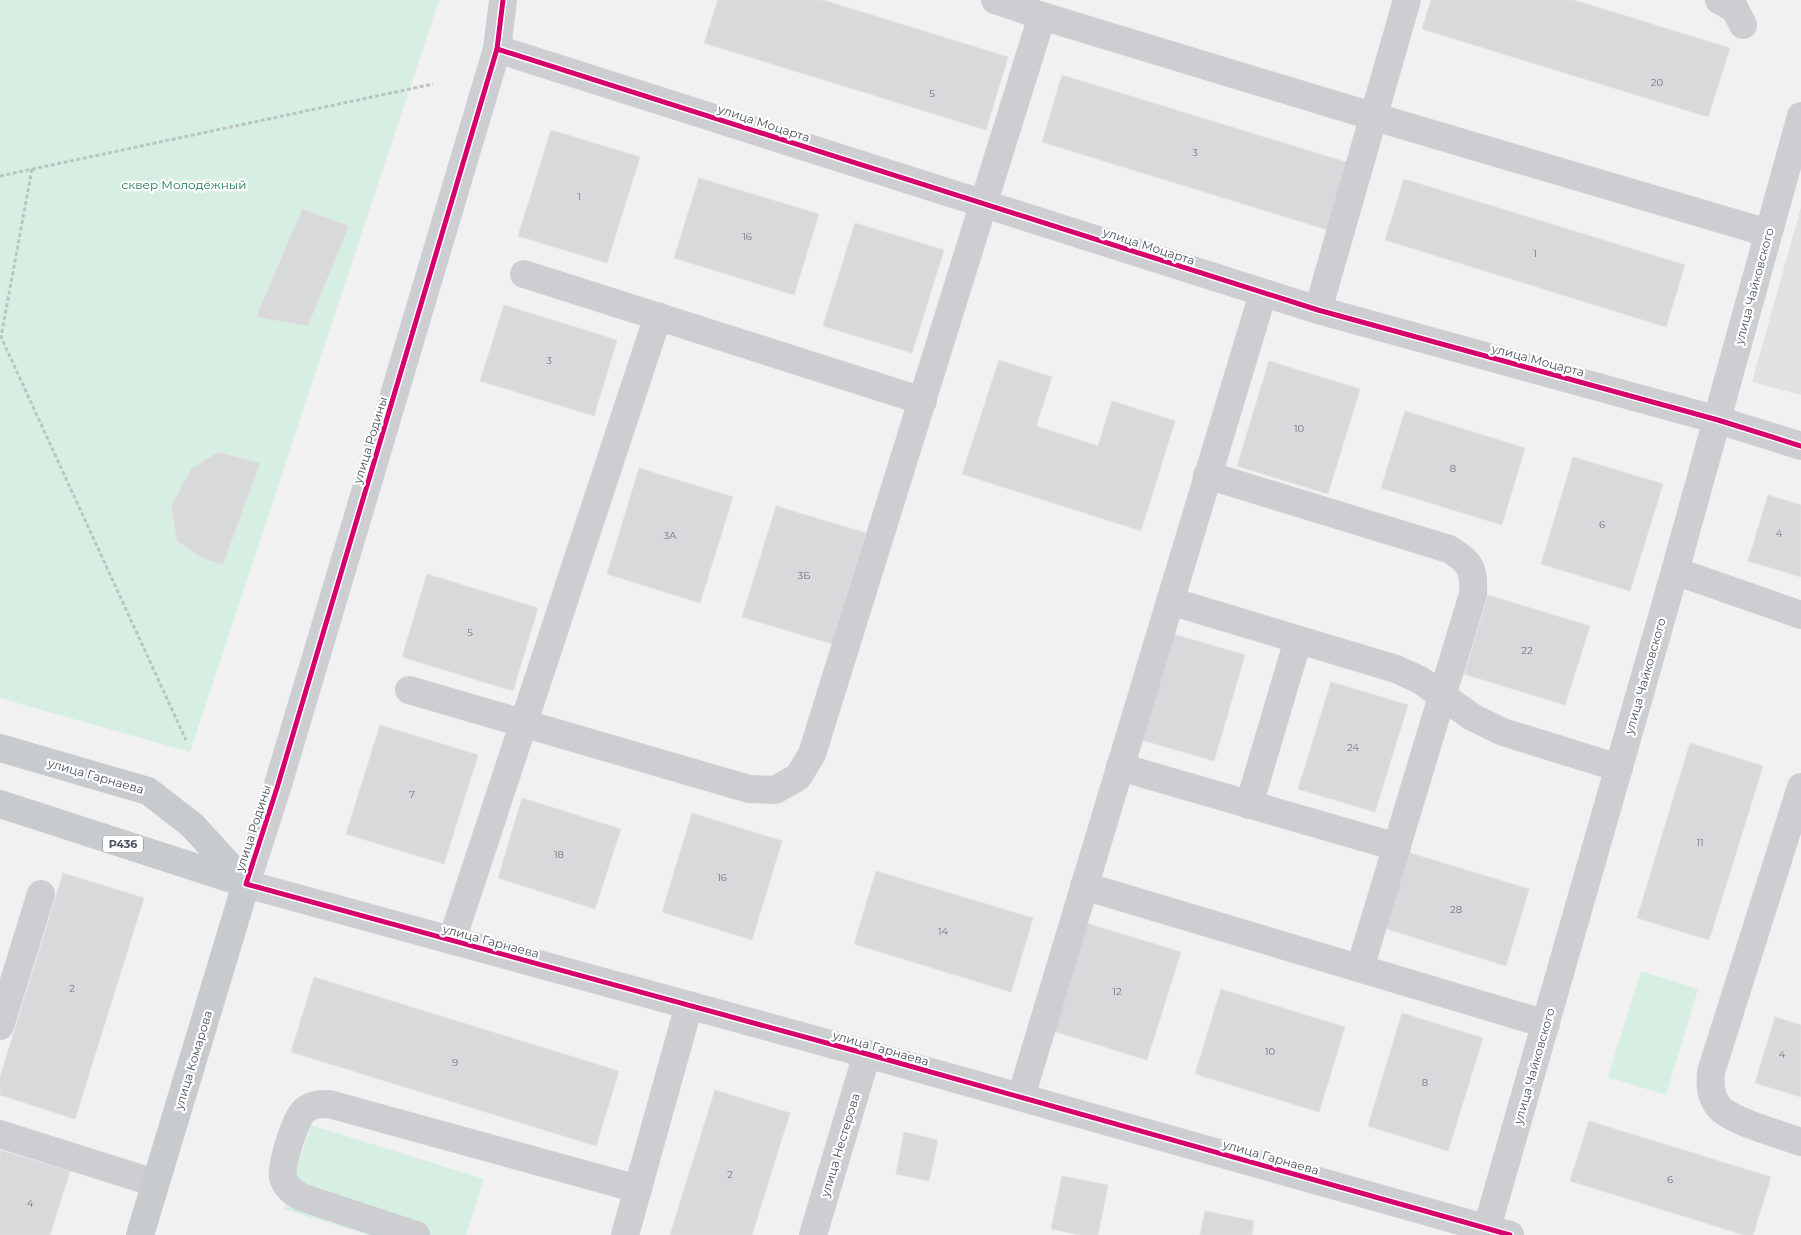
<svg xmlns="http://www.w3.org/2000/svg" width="1801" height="1235" font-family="Montserrat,sans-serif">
<rect width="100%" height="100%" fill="#f1f1f1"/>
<polygon fill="#e3e2e2" points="1801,207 1801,395 1752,382"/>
<g fill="#d7efe3">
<polygon points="0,0 439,0 190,752 0,698"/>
<polygon points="1641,971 1698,989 1666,1095 1608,1077"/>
<polygon points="311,1125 484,1179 466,1235 367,1235 284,1209"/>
</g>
<g fill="#d8d9db" stroke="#e2e2e3">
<polygon points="718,0 823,0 1008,57 986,130 704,43"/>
<polygon points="1431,0 1574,0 1730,48 1708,117 1422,29"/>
<polygon points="1062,75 1349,163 1328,230 1042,142"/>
<polygon points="551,130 640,157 607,263 518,236"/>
<polygon points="699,178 819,214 794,295 674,258"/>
<polygon points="1404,179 1685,265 1666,327 1385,240"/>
<polygon points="302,209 349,226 308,326 256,317"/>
<polygon points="855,223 944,250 912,353 823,326"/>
<polygon points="504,305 617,340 594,416 480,381"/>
<polygon points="999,360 1052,377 1036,426 1098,446 1112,401 1175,421 1141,531 962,474"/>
<polygon points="1269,361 1360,389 1328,494 1237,466"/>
<polygon points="1405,411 1525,448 1502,525 1381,488"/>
<polygon points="218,452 260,463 223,565 202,558 177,541 171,506 191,469"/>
<polygon points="1573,457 1663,484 1630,591 1541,564"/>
<polygon points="639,468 733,497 700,603 607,574"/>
<polygon points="1768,495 1801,505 1801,577 1748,561"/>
<polygon points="776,506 866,533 832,644 742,617"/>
<polygon points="427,574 538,608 513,691 402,657"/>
<polygon points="1488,595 1590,626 1565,705 1464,674"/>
<polygon points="1173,634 1245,655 1214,761 1142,740"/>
<polygon points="1331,682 1408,705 1375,812 1298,789"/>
<polygon points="380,725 478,755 444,864 346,834"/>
<polygon points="1690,743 1763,766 1709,940 1637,918"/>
<polygon points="522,798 621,829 595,909 498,878"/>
<polygon points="692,813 782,841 752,940 662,912"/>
<polygon points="1407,852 1529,889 1506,966 1384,928"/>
<polygon points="876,871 1033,918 1011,992 854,944"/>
<polygon points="63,873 144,898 75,1119 0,1095 0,1077"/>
<polygon points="1086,923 1181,952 1147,1060 1053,1031"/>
<polygon points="314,977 619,1071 596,1146 291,1052"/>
<polygon points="1221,989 1345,1027 1319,1112 1195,1074"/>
<polygon points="1402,1013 1483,1038 1448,1151 1368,1126"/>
<polygon points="1775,1017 1801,1025 1801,1097 1755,1083"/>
<polygon points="715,1090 790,1113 752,1235 670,1235"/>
<polygon points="1589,1121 1771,1177 1753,1235 1744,1235 1570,1181"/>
<polygon points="904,1132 938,1140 929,1181 896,1174"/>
<polygon points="0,1150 70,1171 50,1235 0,1235"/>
<polygon points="1062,1176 1108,1185 1098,1235 1080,1235 1051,1229"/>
<polygon points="1205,1211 1254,1221 1252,1235 1200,1235"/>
</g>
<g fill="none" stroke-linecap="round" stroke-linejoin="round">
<g stroke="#bac5c2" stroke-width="3" stroke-dasharray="4 2.5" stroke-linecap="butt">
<polyline points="32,169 1,337 186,740"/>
<polyline points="0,176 433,84"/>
</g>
<g stroke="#ccced1" stroke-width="28">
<polyline points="503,0 497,49 277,788 246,884 867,1054 1510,1235"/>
<polyline points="995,0 1042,16 1375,117 1768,233"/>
<polyline points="1719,0 1735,9 1743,25"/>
<polyline points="497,49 1318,310 1718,420 1801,446"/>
<polyline points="524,274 923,401"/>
<polyline points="1318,310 1407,0"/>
<path d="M1207 475 1449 549C1471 563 1474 568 1473 594L1360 968"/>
<polyline points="1675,571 1801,615"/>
<polyline points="1170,601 1396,669 1420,680 1472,717 1503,732 1619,768"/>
<polyline points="409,690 749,789 775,790 798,777 812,754 1042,16"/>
<polyline points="1120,767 1397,847"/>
<path d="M1801 787 1711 1072C1710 1084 1710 1095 1718 1106 1729 1121 1782 1135 1801 1142"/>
<polyline points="1249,805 1298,640"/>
<polyline points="1084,886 1546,1024"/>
<polyline points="452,940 658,316"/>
<polyline points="0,1026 41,894"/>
<polyline points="1021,1097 1263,293"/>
<polyline points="0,1134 155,1183"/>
<path d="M416 1235 301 1197C293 1192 285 1187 283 1177 281 1164 295 1120 304 1111 311 1104 320 1104 329 1104L638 1189"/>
<polyline points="625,1235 689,1005"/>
<polyline points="813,1235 867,1054"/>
<polyline points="1485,1235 1675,571 1801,116"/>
</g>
<g stroke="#c8cbce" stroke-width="28">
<polyline points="0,748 148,791 192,825 246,884"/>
<polyline points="0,804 244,883"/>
<polyline points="140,1235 246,884"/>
</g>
<defs>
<g id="cycleway">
<polyline points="503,0 497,49 277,788 246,884 867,1054 1510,1235"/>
<polyline points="497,49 1318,310 1718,420 1801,446"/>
</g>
</defs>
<use href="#cycleway" stroke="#fff" stroke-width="8"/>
<use href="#cycleway" stroke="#d6006c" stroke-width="5"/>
</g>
<g text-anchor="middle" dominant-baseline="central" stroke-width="4.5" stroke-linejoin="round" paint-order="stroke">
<g font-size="10" fill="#6e747d">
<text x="1657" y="82">20</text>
<text x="932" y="93">5</text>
<text x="1195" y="152">3</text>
<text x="579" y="196">1</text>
<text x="747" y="236">16</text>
<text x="1535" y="253">1</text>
<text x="549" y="360">3</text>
<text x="1299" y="428">10</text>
<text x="1453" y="468">8</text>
<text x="1602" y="524">6</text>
<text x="1779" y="533">4</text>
<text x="670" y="535">3А</text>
<text x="804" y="575">3Б</text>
<text x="470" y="632">5</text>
<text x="1527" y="650">22</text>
<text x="1353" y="747">24</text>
<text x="412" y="794">7</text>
<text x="1700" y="842">11</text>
<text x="559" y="854">18</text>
<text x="722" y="877">16</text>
<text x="1456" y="909">28</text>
<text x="943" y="931">14</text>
<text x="72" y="988">2</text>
<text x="1117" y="991">12</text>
<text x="1270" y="1051">10</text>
<text x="1782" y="1054">4</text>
<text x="455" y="1062">9</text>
<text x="1425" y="1082">8</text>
<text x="730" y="1174">2</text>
<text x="1670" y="1179">6</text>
<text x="30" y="1203">4</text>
</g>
<rect fill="#fff" stroke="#7f858d" stroke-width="1" x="103" y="835.5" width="40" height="17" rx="4"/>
<g font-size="11" font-weight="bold" fill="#48515c">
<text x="123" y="844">P436</text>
</g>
<g font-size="12" fill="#48515c" stroke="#fff">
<text transform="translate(764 123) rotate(18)">улица Моцарта</text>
<text transform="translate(1149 246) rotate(18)">улица Моцарта</text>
<text transform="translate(1754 286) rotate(-75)">улица Чайковского</text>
<text transform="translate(1538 360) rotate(15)">улица Моцарта</text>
<text transform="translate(370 440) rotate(-73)">улица Родины</text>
<text transform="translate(1645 676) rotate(-74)">улица Чайковского</text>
<text transform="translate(96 776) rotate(16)">улица Гарнаева</text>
<text transform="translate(253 828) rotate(-72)">улица Родины</text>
<text transform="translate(491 941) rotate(15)">улица Гарнаева</text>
<text transform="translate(881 1048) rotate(16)">улица Гарнаева</text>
<text transform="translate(193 1060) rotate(-73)">улица Комарова</text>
<text transform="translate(1534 1066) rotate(-74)">улица Чайковского</text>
<text transform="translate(840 1145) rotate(-73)">улица Нестерова</text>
<text transform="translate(1271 1157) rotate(16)">улица Гарнаева</text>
</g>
<g font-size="12" fill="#1d7a55" stroke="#fff">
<text x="184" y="184">сквер Молодёжный</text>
</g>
</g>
</svg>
